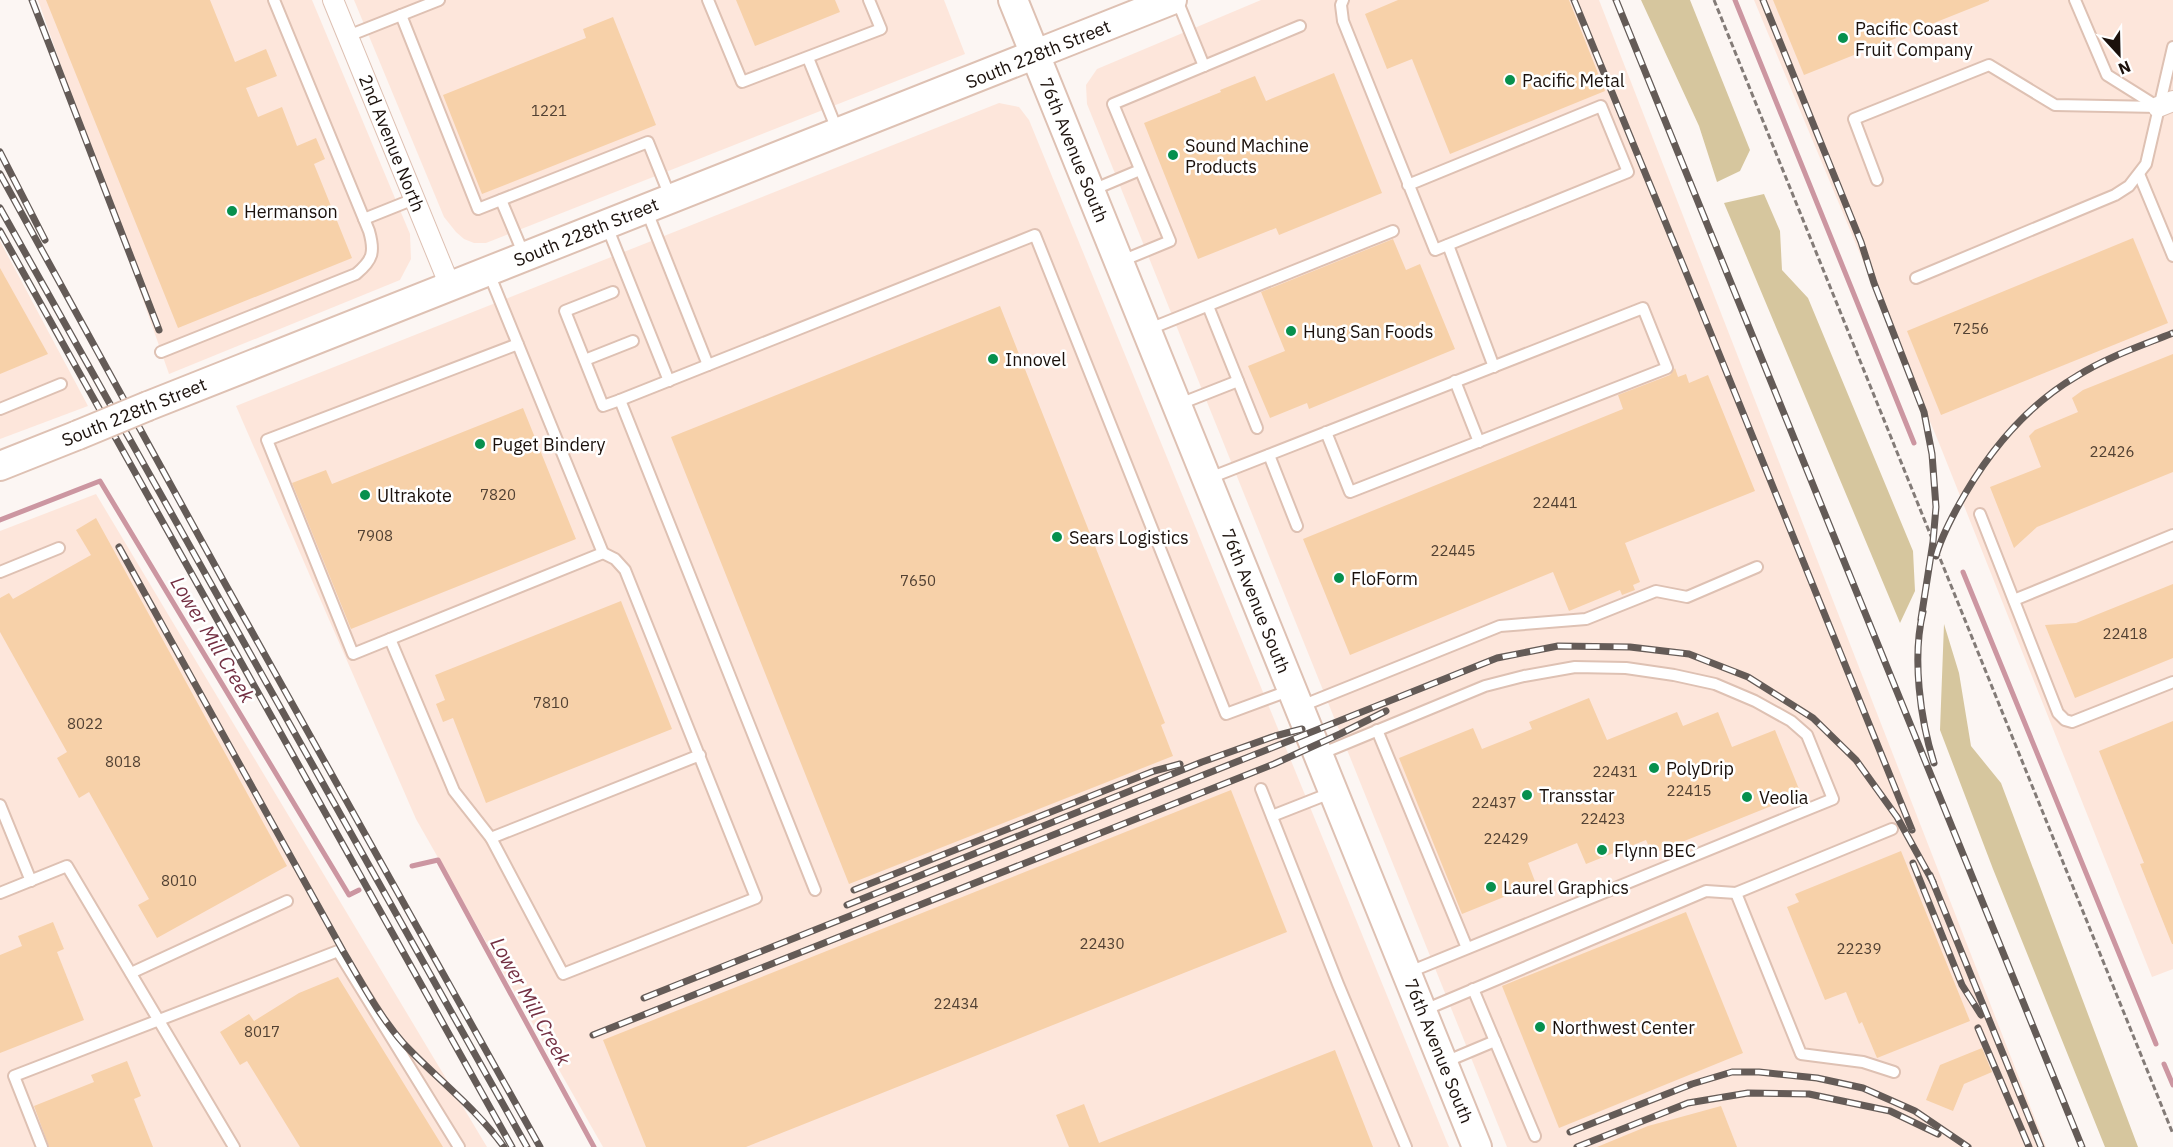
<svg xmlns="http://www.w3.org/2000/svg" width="2173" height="1147" font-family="'IBM Plex Sans',sans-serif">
<rect width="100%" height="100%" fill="#fcf6f3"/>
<g fill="#fde6db">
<polygon points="38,0 312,0 410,234 411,259 400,280 169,374"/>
<polygon points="354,0 944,0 965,54 486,243 474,243 464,239 456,232 444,217"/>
<polygon points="1261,0 1599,0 2046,1147 1507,1147 1087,104 1086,85 1097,69"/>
<polygon points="1754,0 2173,0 2173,969 2152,977 1939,443"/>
<polygon points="999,103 1019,107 1029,120 1449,1147 603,1147 416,819 236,406"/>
<polygon points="0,241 88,406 0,439"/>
<polygon points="96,494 487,1147 0,1147 0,531"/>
</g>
<g fill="#d6c69e">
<polygon points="1641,0 1690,0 1750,150 1740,171 1717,182 1699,126"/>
<polygon points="1764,194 1780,231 1782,270 1808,298 1913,551 1915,591 1900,623 1724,203"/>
<polygon points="1944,624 1959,673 1971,746 2001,783 2138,1147 2105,1147 1993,869 1940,730"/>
</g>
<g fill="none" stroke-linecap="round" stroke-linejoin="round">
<g stroke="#cc96a1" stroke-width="5">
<polyline points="1735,0 1914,443"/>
<polyline points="0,520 100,481 349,895 359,890"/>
<polyline points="1963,572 2156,1044"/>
<polyline points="412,866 438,860 594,1147"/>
<polyline points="2164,1064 2173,1085"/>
</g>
</g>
<g fill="#f7d1a9">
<polygon points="46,0 210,0 235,62 266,49 277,76 246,88 258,117 282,107 297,146 316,138 325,159 314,164 352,258 178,328"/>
<polygon points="736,0 835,0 840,12 755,46"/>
<polygon points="1398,0 1569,0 1605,91 1450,154 1412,59 1387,69 1365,14"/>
<polygon points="1773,0 1989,0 1989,1 1804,75"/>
<polygon points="613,17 656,125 482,194 443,95 586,38 583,29"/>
<polygon points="1334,73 1382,193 1279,235 1276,228 1198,259 1144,123 1221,92 1220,90 1255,76 1266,101"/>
<polygon points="2133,238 2168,323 1941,415 1907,331"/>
<polygon points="1393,239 1406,270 1420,264 1455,349 1309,409 1307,403 1270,418 1248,366 1285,351 1261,292"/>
<polygon points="0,268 48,354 0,374"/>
<polygon points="1000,306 1165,723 1161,725 1173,756 849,884 671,437"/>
<polygon points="2173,354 2173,472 2037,527 2014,548 1990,487 2041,467 2029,436 2035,430 2078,412 2072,398 2083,390"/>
<polygon points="1675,368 1678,377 1686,374 1689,383 1708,375 1755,491 1625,543 1640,582 1633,585 1635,590 1622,595 1620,590 1569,611 1553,572 1350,655 1303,539 1623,409 1618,395 1670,375"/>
<polygon points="523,408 576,539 351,629 292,483 326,470 332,484"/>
<polygon points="96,518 287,866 157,938 138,905 149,899 89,792 79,798 57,758 67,752 0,632 0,598 9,593 13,599 91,555 76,530"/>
<polygon points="2173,584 2173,658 2075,698 2045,625 2076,623"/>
<polygon points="621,601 672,729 486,803 453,718 443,722 436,704 445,700 435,675"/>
<polygon points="1589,698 1607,740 1677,712 1683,726 1718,712 1732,747 1775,730 1801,794 1652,854 1646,840 1586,864 1577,843 1528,863 1536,884 1462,914 1399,758 1473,728 1482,749 1532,729 1529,722"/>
<polygon points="2173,721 2173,944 2172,944 2140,864 2144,863 2099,751"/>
<polygon points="1231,790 1287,932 746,1147 646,1147 603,1040"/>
<polygon points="1901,851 1970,1021 1877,1058 1862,1022 1859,1024 1846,992 1825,1000 1787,907 1799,902 1795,894"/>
<polygon points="1686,912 1743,1053 1559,1128 1502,986"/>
<polygon points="53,922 64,949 57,952 84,1020 0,1053 0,955 22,946 18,936"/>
<polygon points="338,977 443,1147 300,1147 247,1061 240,1065 220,1032 249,1014 254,1021 299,993"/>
<polygon points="1982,1048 1992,1072 1964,1084 1953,1111 1926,1100 1940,1065"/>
<polygon points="1335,1050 1373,1147 1069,1147 1056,1115 1084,1104 1099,1143"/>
<polygon points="127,1061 141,1096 134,1099 153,1147 49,1147 34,1106 94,1082 91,1075"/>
<polygon points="1721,1106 1737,1147 1597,1147 1648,1126"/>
</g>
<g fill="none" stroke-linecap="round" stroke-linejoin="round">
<defs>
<g id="lane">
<polyline points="708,0 742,82 881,29 869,0"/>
<polyline points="1177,0 1204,66"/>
<polyline points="1343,0 1341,5 1343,21 1435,250 1628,172 1601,106 1408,185"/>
<polyline points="2075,0 2107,75 2158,107"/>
<polyline points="401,15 478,209 648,142 671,199"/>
<polyline points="348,36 439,0"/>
<polyline points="808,58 838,132"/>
<polyline points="2139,174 2173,256"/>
<polyline points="1877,180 1854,119 1989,65 2055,105 2158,107"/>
<polyline points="1090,191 1140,170"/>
<polyline points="501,200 524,255"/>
<polyline points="646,209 708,365"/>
<polyline points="364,219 414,199"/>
<polyline points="606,224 669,381"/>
<polyline points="1448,245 1494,367"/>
<polyline points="1119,262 1170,241 1113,104 1300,26"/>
<polyline points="488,271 603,553 353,654 267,440 518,344"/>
<polyline points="1916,278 2115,195 2129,186 2146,164 2173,47"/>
<polyline points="613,292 565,311 603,406 620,400"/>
<polyline points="1208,306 1257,428"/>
<polyline points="1147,330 1393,231"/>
<path d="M161 352 356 274C373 260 375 252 369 231L274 0"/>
<polyline points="585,360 633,341"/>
<polyline points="1455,381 1479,442"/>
<polyline points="1177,405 1238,381"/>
<polyline points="0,409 61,384"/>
<polyline points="1269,455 1297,526"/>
<polyline points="1207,479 1643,308 1667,368 1350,492 1326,432"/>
<polyline points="1980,514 2058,713 2065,720 2072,722 2173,682"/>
<path d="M603 553 615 559 625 570C669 679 713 788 756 898L563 974 491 838 700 755"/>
<polyline points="0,572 59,548"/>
<polyline points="2014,600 2173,535"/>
<polyline points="390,639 454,791 491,838"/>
<polyline points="1299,707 1500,626 1586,619 1656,591 1687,597 1757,567"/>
<polyline points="1377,730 1467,948"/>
<polyline points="1318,755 1485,686 1524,676 1575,667 1626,668 1674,675 1715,684 1755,701 1791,721 1807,735 1833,799 1407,973"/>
<polyline points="1261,789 1338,984 1406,1147"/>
<polyline points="0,805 31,881"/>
<polyline points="1272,816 1333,792"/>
<polyline points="1892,829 1736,893 1801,1054 1863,1062 1894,1072"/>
<polyline points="815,890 620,400 1035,235 1226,714 1291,690"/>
<polyline points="0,893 67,866 234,1147"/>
<polyline points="131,973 287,901"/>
<polyline points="1473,989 1535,1136"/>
<polyline points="1422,1011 1706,891 1736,893"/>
<polyline points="1445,1062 1495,1041"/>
<polyline points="42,1147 14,1076 338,951 459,1147"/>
</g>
<g id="street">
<polyline points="333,0 450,286"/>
<polyline points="2158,107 2173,101"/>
</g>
<g id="secondary">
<polyline points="1013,0 1477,1147"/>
<polyline points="148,406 1172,0"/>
<polyline points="0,466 78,435"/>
</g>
</defs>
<use href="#lane" stroke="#dec1b3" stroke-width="14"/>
<use href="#street" stroke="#dec1b3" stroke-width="22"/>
<use href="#secondary" stroke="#dec1b3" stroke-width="32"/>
<polyline stroke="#837b77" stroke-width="3" stroke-dasharray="6 3" stroke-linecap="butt" points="1714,0 2173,1134"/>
<use href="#lane" stroke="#fff" stroke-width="10"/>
<use href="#street" stroke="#fff" stroke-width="20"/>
<use href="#secondary" stroke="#fff" stroke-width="28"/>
<defs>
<g id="rail">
<polyline points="32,0 159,330"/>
<polyline points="1574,0 1692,287 1912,830"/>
<polyline points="1616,0 2082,1147"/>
<polyline points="1763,0 1861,242 1874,283 1924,412 1932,454 1936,507 1933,542 1921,619"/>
<polyline points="0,152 45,240"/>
<polyline points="0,174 223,580 540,1147"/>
<polyline points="0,208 527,1147"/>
<polyline points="0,231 512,1147"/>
<path d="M119 547 343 951C362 983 379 1016 404 1044 437 1079 475 1107 504 1147"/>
<path d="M1936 556C1940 541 1948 525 1956 510 1985 456 2024 407 2077 376 2107 357 2141 346 2173 333"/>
<path d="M1923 612C1912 657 1920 719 1934 763"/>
<polyline points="1913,863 1962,985 1981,1015"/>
<polyline points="1930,875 2041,1147"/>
<polyline points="854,890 1154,771 1180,764"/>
<polyline points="847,905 1202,762 1275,736 1302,729"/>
<polyline points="644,998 1497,658 1558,646 1630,647 1689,654 1748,677 1813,718 1856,760 1897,817 1933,882"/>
<polyline points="1978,1028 2029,1147"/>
<polyline points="593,1035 1274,764 1340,734 1386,711"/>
<polyline points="1570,1132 1692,1084 1732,1072 1759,1072 1817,1078 1863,1088 1915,1111 1968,1147"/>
<polyline points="1577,1147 1688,1103 1748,1093 1809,1094 1890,1111 1938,1134"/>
</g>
</defs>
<use href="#rail" stroke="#645b57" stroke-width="7"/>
<use href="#rail" stroke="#fff" stroke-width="4.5" stroke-dasharray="14" stroke-linecap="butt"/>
<defs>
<polyline id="secondary-bridge" points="78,435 148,406"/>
</defs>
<use href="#secondary-bridge" stroke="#dec1b3" stroke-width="32" stroke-linecap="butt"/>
<use href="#secondary-bridge" stroke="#fff" stroke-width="28"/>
</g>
<g fill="#07904e" stroke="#fff" stroke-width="2">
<circle cx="1843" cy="38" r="6"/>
<circle cx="1510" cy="80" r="6"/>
<circle cx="1173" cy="155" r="6"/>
<circle cx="232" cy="211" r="6"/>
<circle cx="1291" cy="331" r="6"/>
<circle cx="993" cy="359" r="6"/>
<circle cx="480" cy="444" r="6"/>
<circle cx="365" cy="495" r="6"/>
<circle cx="1057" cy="537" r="6"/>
<circle cx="1339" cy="578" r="6"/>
<circle cx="1654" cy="768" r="6"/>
<circle cx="1527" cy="795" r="6"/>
<circle cx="1747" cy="797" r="6"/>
<circle cx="1602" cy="850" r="6"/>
<circle cx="1491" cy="887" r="6"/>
<circle cx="1540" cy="1027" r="6"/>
</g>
<g text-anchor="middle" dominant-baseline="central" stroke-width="5" stroke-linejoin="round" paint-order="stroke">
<g font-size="15" fill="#524133">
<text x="549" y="110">1221</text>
<text x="1971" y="328">7256</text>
<text x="2112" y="451">22426</text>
<text x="498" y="494">7820</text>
<text x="1555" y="502">22441</text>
<text x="375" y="535">7908</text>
<text x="1453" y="550">22445</text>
<text x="918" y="580">7650</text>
<text x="2125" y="633">22418</text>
<text x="551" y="702">7810</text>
<text x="85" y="723">8022</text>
<text x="123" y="761">8018</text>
<text x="1615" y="771">22431</text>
<text x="1689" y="790">22415</text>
<text x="1494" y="802">22437</text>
<text x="1603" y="818">22423</text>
<text x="1506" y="838">22429</text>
<text x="179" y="880">8010</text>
<text x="1102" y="943">22430</text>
<text x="1859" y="948">22239</text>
<text x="956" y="1003">22434</text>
<text x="262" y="1031">8017</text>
</g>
<g font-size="18" fill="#1b110c" stroke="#fff" text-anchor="start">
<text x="1855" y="28">Pacific Coast<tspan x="1855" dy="21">Fruit Company</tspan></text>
<text x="1522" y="80">Pacific Metal</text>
<text x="1185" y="145">Sound Machine<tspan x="1185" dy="21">Products</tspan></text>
<text x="244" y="211">Hermanson</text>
<text x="1303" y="331">Hung San Foods</text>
<text x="1005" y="359">Innovel</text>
<text x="492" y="444">Puget Bindery</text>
<text x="377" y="495">Ultrakote</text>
<text x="1069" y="537">Sears Logistics</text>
<text x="1351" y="578">FloForm</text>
<text x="1666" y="768">PolyDrip</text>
<text x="1539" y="795">Transstar</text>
<text x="1759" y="797">Veolia</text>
<text x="1614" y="850">Flynn BEC</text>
<text x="1503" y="887">Laurel Graphics</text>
<text x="1552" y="1027">Northwest Center</text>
</g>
<g font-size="18" fill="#1b110c" stroke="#fff">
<text transform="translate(1038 54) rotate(-22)">South 228th Street</text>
<text transform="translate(392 143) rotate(68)">2nd Avenue North</text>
<text transform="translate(1074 150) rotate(68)">76th Avenue South</text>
<text transform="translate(586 232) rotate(-22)">South 228th Street</text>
<text transform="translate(134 412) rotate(-22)">South 228th Street</text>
<text transform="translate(1256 601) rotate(68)">76th Avenue South</text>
<text transform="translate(1439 1051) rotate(68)">76th Avenue South</text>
</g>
<g font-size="20" font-style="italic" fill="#732f42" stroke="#fff">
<text transform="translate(213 639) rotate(59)">Lower Mill Creek</text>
<text transform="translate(531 1001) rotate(61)">Lower Mill Creek</text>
</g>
</g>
<g transform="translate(2119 54) rotate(158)" stroke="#ffffff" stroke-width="4.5" paint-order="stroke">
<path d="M0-4.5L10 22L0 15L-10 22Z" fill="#1b110c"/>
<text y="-9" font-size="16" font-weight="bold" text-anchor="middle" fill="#1b110c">N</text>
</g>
</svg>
